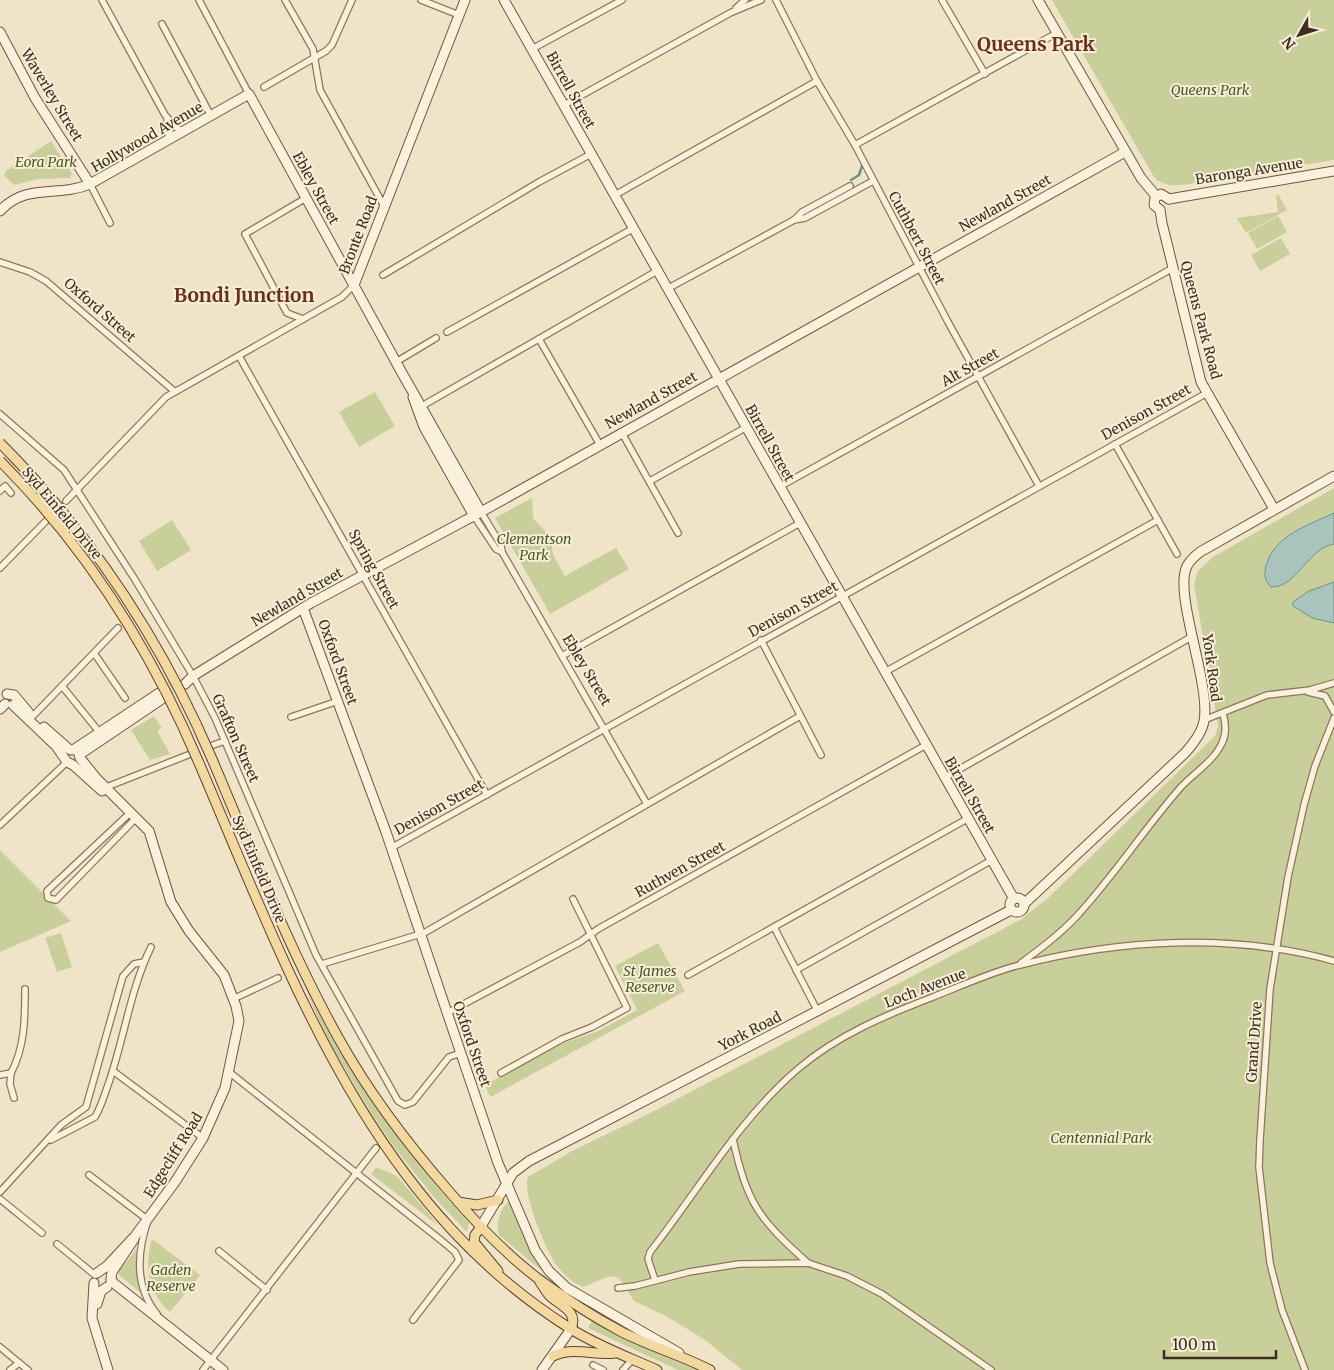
<svg xmlns="http://www.w3.org/2000/svg" width="1334" height="1370" font-family="Merriweather,serif">
<rect width="100%" height="100%" fill="#f0e4c8"/>
<g fill="#c9cf9b">
<path d="M1052 0H1334V160L1182 185C1171 186 1162 185 1154 177Z"/>
<polygon points="51,141 72,173 70,178 38,179 14,185 4,175 7,170"/>
<polygon points="1278,194 1287,210 1246,233 1237,218 1278,212 1276,196"/>
<polygon points="1278,216 1287,232 1257,249 1248,233"/>
<polygon points="1281,238 1290,254 1260,271 1251,255"/>
<polygon points="375,392 395,426 359,447 339,412"/>
<path d="M1334 488V1370H742L705 1340 666 1316 634 1301 619 1278 610 1276 583 1287C571 1282 561 1272 555 1263 545 1248 522 1193 528 1177L572 1151 654 1111 1020 920 1048 898 1215 736 1218 726 1194 584 1198 571 1213 557Z"/>
<polygon points="532,498 533,518 551,538 553,555 565,576 616,548 629,569 550,614 495,518"/>
<polygon points="172,520 191,550 157,571 139,541"/>
<polygon points="154,716 162,728 157,731 170,754 150,760 131,730"/>
<polygon points="0,850 71,921 0,952"/>
<polygon points="61,933 72,967 57,972 45,938"/>
<polygon points="658,943 685,991 490,1097 485,1085 553,1047 598,1031 637,1010 615,966"/>
<path d="M300 977C344 1069 401 1148 469 1223L467 1232 433 1196 394 1147 372 1114 328 1040Z"/>
<polygon points="376,1167 397,1176 439,1226 371,1174"/>
<path d="M510 1200 534 1254 566 1291 499 1235C495 1224 500 1208 510 1200Z"/>
<path d="M152 1239 200 1275 170 1312C148 1294 144 1265 152 1239Z"/>
<polygon points="136,1250 138,1281 143,1295 119,1275 118,1272"/>
<polygon points="592,1320 697,1370 678,1370 588,1328"/>
</g>
<g fill="#a9c4bc" stroke="#6f938a">
<path d="M1334 513V544C1308 548 1297 588 1271 587 1264 580 1264 575 1266 566 1274 535 1309 525 1334 513Z"/>
<polygon points="1334,582 1334,623 1312,618 1292,605 1294,601 1309,591"/>
</g>
<g fill="none" stroke-linecap="round" stroke-linejoin="round">
<polyline stroke="#6f938a" stroke-width="2.5" points="851,180 859,175 862,166"/>
<polyline stroke="#ccc0a6" stroke-width="9" stroke-dasharray="9 4.5" stroke-linecap="butt" points="159,693 182,678"/>
<defs>
<g id="street">
<polyline points="102,0 165,115 178,129 185,131"/>
<polyline points="199,0 249,94"/>
<polyline points="285,0 313,49 320,90 384,206"/>
<polyline points="421,0 459,15"/>
<polyline points="776,0 817,81 855,145 948,322 1039,486"/>
<polyline points="942,0 985,74"/>
<polyline points="736,8 745,0"/>
<polyline points="162,24 211,116"/>
<polyline points="532,49 622,0"/>
<polyline points="264,87 326,51 332,45 352,0"/>
<polyline points="564,105 730,13 761,0"/>
<polyline points="167,120 170,131 167,139"/>
<polyline points="855,145 1057,33"/>
<polyline points="90,184 110,223"/>
<polyline points="615,195 817,81"/>
<polyline points="794,220 802,212 850,186"/>
<polyline points="0,262 30,272 46,281 174,391"/>
<polyline points="383,275 539,182 591,154"/>
<polyline points="667,289 794,220 805,218 873,181"/>
<polyline points="303,319 287,313 245,234 306,198"/>
<polyline points="447,332 634,228"/>
<polyline points="539,339 600,445"/>
<polyline points="239,356 487,795"/>
<polyline points="396,362 436,338"/>
<polyline points="422,406 657,271"/>
<polyline points="0,414 64,470 134,578 193,676 215,718 316,955 398,1101 405,1105 413,1102 449,1057 461,1053"/>
<polyline points="622,433 678,533"/>
<polyline points="1115,444 1177,554"/>
<polyline points="650,481 745,428"/>
<polyline points="779,487 1173,268"/>
<polyline points="0,491 5,486 11,493"/>
<polyline points="66,501 166,397 342,297 354,285"/>
<polyline points="481,512 501,545 502,552 647,804"/>
<polyline points="474,516 496,549 502,552"/>
<polyline points="0,568 46,521"/>
<polyline points="761,640 821,755"/>
<polyline points="94,653 125,698"/>
<polyline points="562,656 800,523"/>
<polyline points="885,672 1158,520"/>
<polyline points="62,686 100,733"/>
<polyline points="1308,692 1325,696 1334,712"/>
<polyline points="291,717 338,701"/>
<polyline points="29,720 118,628"/>
<polyline points="1204,720 1267,695 1310,690 1334,683"/>
<polyline points="213,745 225,741"/>
<polyline points="944,778 1193,636"/>
<polyline points="104,788 188,755"/>
<polyline points="131,812 47,891 48,898 56,900 136,818"/>
<polyline points="0,825 67,762"/>
<polyline points="391,848 1207,393"/>
<polyline points="774,927 818,1012"/>
<path d="M1021 963C1040 949 1059 935 1076 917 1114 876 1144 829 1181 787 1194 773 1214 761 1222 743 1227 733 1226 724 1223 714"/>
<polyline points="322,964 424,933 800,716"/>
<polyline points="796,970 992,860"/>
<polyline points="688,975 967,819"/>
<polyline points="233,999 278,978"/>
<polyline points="447,1013 580,942 598,929 926,745"/>
<polyline points="113,1071 203,1138"/>
<polyline points="229,1072 442,1241 455,1252 459,1260 413,1320"/>
<polyline points="11,1073 10,1084 14,1098"/>
<polyline points="501,1073 562,1039 592,1027 627,1008 573,899"/>
<path d="M0 1075 11 1073C25 1047 25 1018 25 989"/>
<path d="M733 1139C746 1203 760 1220 808 1263"/>
<path d="M51 1140 95 1117C101 1107 104 1096 108 1085 124 1040 130 990 151 947"/>
<path d="M89 1175 148 1220C137 1252 134 1286 157 1314"/>
<polyline points="0,1192 61,1125 86,1107 123,976 134,964 144,962"/>
<polyline points="0,1199 42,1233"/>
<polyline points="57,1244 95,1275"/>
<polyline points="219,1251 267,1290"/>
<path d="M655 1280 648 1259 650 1252C698 1191 739 1119 799 1068 838 1035 886 1015 933 997 961 986 991 972 1020 965 1121 939 1233 933 1334 961"/>
<polyline points="618,1288 635,1286 689,1272 739,1264 808,1263 847,1276 882,1294 991,1370"/>
<polyline points="0,1347 28,1370"/>
<polyline points="593,1365 603,1370"/>
<polyline points="10,1370 19,1363"/>
<polyline points="203,1370 376,1148"/>
<polyline points="623,1370 632,1360"/>
<polyline points="1305,1370 1282,1310 1270,1263 1259,1167 1260,1140 1270,989 1288,877 1304,805 1315,766 1334,718"/>
</g>
<g id="secondary">
<polyline points="504,0 1014,899"/>
<polyline points="1038,0 1141,178 1156,196"/>
<polyline points="0,32 35,98 90,184"/>
<polyline points="1169,199 1334,171"/>
<polyline points="1160,210 1162,223 1201,382 1274,509"/>
<polyline points="1160,210 1154,205 1155,198 1161,194 1169,199"/>
<path d="M0 211C27 182 57 198 90 184L249 94 402 373 481 512"/>
<polyline points="354,285 465,0"/>
<polyline points="413,397 424,427 474,516"/>
<polyline points="303,608 386,832 498,1163 535,1250 549,1271 567,1288 679,1353"/>
<polyline points="185,684 193,676 311,603 481,512 1125,152"/>
<polyline points="7,694 14,695 29,713"/>
<polyline points="13,705 56,746 67,762 73,765 102,791"/>
<polyline points="0,709 5,704"/>
<polyline points="44,727 70,750"/>
<polyline points="73,750 159,693"/>
<polyline points="79,755 162,699"/>
<polyline points="80,758 97,779 149,831 171,902 189,931 224,975 236,1006 239,1021 225,1088 203,1138 175,1182 135,1236 107,1266 97,1273"/>
<circle cx="1017" cy="905" r="7"/>
<path d="M1024 904 1185 753C1193 744 1202 733 1204 721 1211 683 1173 594 1187 566 1190 560 1195 556 1200 552L1334 476"/>
<polyline points="480,1228 513,1173 529,1161 1011,910"/>
<polyline points="111,1279 112,1272 134,1239"/>
<polyline points="111,1281 223,1370"/>
<polyline points="94,1283 92,1318 108,1370"/>
<polyline points="97,1304 101,1291 107,1287"/>
<polyline points="542,1370 571,1329"/>
</g>
<g id="primary">
<path d="M212 759C252 853 289 950 339 1039 369 1093 406 1142 447 1189 475 1222 505 1254 540 1280 566 1299 592 1316 620 1331 649 1346 681 1355 710 1370"/>
<path d="M199 763C289 973 368 1202 571 1329 598 1346 628 1357 657 1370"/>
<polyline points="458,1202 477,1205 498,1200"/>
<polyline points="480,1228 475,1235 474,1242 498,1271"/>
<path d="M540 1282C543 1286 546 1292 549 1295 560 1306 579 1311 571 1329"/>
<path d="M553 1356C574 1346 594 1356 615 1353"/>
</g>
</defs>
<use href="#street" stroke="#8d765c" stroke-width="8"/>
<use href="#secondary" stroke="#6f573f" stroke-width="11"/>
<use href="#primary" stroke="#5b4430" stroke-width="11"/>
<use href="#street" stroke="#faf1dc" stroke-width="5.5"/>
<use href="#secondary" stroke="#faf1dc" stroke-width="9"/>
<use href="#primary" stroke="#f3d9a0" stroke-width="9"/>
<defs>
<g id="primary-bridge">
<path d="M0 443C91 534 161 640 212 759"/>
<path d="M0 461C86 547 152 652 199 763"/>
</g>
</defs>
<use href="#primary-bridge" stroke="#5b4430" stroke-width="11" stroke-linecap="butt"/>
<use href="#primary-bridge" stroke="#f3d9a0" stroke-width="9"/>
</g>
<g text-anchor="middle" dominant-baseline="central" stroke-width="4" stroke-linejoin="round" paint-order="stroke">
<g font-size="14" fill="#3d2e20" stroke="#f7eed8">
<text transform="translate(571 90) rotate(61)">Birrell Street</text>
<text transform="translate(52 95) rotate(59)">Waverley Street</text>
<text transform="translate(147 137) rotate(-30)">Hollywood Avenue</text>
<text transform="translate(1249 171) rotate(-9)">Baronga Avenue</text>
<text transform="translate(316 188) rotate(61)">Ebley Street</text>
<text transform="translate(1005 203) rotate(-29)">Newland Street</text>
<text transform="translate(358 235) rotate(-69)">Bronte Road</text>
<text transform="translate(917 238) rotate(62)">Cuthbert Street</text>
<text transform="translate(100 310) rotate(41)">Oxford Street</text>
<text transform="translate(1201 320) rotate(75)">Queens Park Road</text>
<text transform="translate(970 367) rotate(-29)">Alt Street</text>
<text transform="translate(651 400) rotate(-29)">Newland Street</text>
<text transform="translate(1146 412) rotate(-29)">Denison Street</text>
<text transform="translate(770 443) rotate(61)">Birrell Street</text>
<text transform="translate(62 513) rotate(50)">Syd Einfeld Drive</text>
<text transform="translate(374 569) rotate(61)">Spring Street</text>
<text transform="translate(297 597) rotate(-30)">Newland Street</text>
<text transform="translate(793 609) rotate(-29)">Denison Street</text>
<text transform="translate(338 662) rotate(70)">Oxford Street</text>
<text transform="translate(1212 668) rotate(82)">York Road</text>
<text transform="translate(587 670) rotate(59)">Ebley Street</text>
<text transform="translate(236 738) rotate(66)">Grafton Street</text>
<text transform="translate(970 795) rotate(60)">Birrell Street</text>
<text transform="translate(439 807) rotate(-29)">Denison Street</text>
<text transform="translate(259 869) rotate(67)">Syd Einfeld Drive</text>
<text transform="translate(680 869) rotate(-29)">Ruthven Street</text>
<text transform="translate(925 988) rotate(-21)">Loch Avenue</text>
<text transform="translate(750 1031) rotate(-27)">York Road</text>
<text transform="translate(1254 1042) rotate(-86)">Grand Drive</text>
<text transform="translate(472 1044) rotate(71)">Oxford Street</text>
<text transform="translate(173 1155) rotate(-58)">Edgecliff Road</text>
</g>
<g font-size="14" font-style="italic" fill="#4d5a26" stroke="#f7eed8">
<text x="1210" y="90">Queens Park</text>
<text x="46" y="162">Eora Park</text>
<text x="534" y="539">Clementson<tspan x="534" dy="16">Park</tspan></text>
<text x="650" y="971">St James<tspan x="650" dy="16">Reserve</tspan></text>
<text x="1101" y="1138">Centennial Park</text>
<text x="171" y="1270">Gaden<tspan x="171" dy="16">Reserve</tspan></text>
</g>
<g font-size="19" font-weight="bold" fill="#6b2e1e" stroke="#f7eed8">
<text x="1036" y="44">Queens Park</text>
<text x="244" y="295">Bondi Junction</text>
</g>
</g>
<g transform="translate(1299 35) rotate(231)" stroke="#f7eed8" stroke-width="4" paint-order="stroke">
<path d="M0-4L9 19L0 12L-9 19Z" fill="#3d2e20"/>
<text y="-8" font-size="14" font-weight="bold" text-anchor="middle" fill="#3d2e20">N</text>
</g>
<path d="M1164 1350v8h112v-8" fill="none" stroke="#3d2e20" stroke-width="2.5"/>
<text x="1172" y="1350" font-size="15" fill="#3d2e20" stroke="#f7eed8" stroke-width="4" paint-order="stroke">100 m</text>
</svg>
